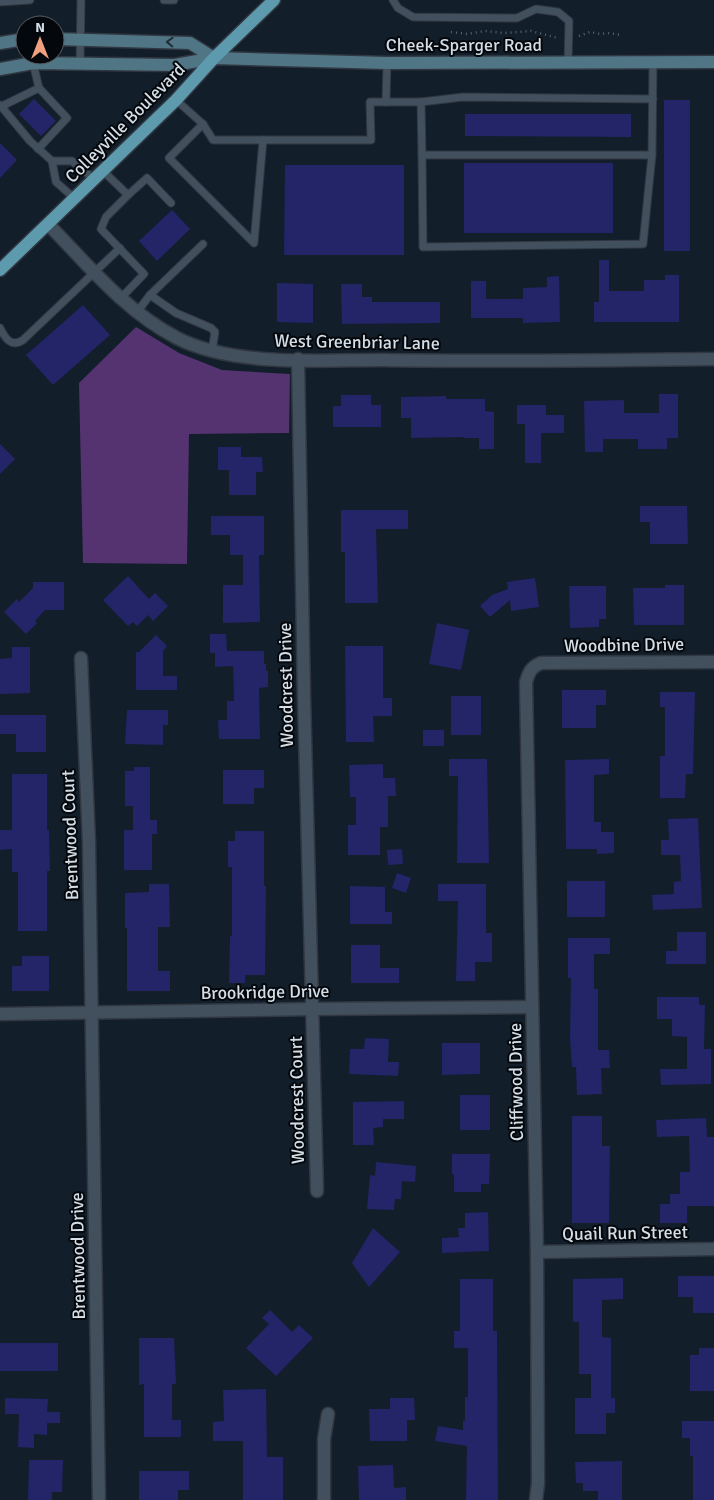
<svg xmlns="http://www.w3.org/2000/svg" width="714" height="1500" font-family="Signika,sans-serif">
<rect width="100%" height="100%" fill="#121e2a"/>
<polygon fill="#553370" points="136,327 179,353 222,370 290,374 289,433 189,434 187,564 83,563 79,383"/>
<g fill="#242468">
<polygon points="34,99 56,121 41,136 19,114"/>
<rect x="664" y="100" width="26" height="151"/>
<polygon points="465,114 631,114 631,137 465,136"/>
<polygon points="0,143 17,160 0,178"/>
<rect x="464" y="163" width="149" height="70"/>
<polygon points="285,165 404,165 404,255 284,255"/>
<polygon points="172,210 190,229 157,261 139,241"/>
<polygon points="599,260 609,260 609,291 644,291 644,280 665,280 665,275 679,275 679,322 594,322 594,302 599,302"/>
<polygon points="559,276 560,322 523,323 523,318 471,318 471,281 486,281 486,299 523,299 523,288 547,287 547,277"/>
<polygon points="277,283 313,284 313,323 277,322"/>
<polygon points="341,284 362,284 362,297 372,297 372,302 440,302 440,323 342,324"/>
<polygon points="83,305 110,335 53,385 26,355"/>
<polygon points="659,394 678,394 678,438 667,438 667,449 638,449 638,439 603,439 603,452 585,452 584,401 624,400 624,413 659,413"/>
<polygon points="341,395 371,395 371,405 381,405 381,427 333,427 333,406 341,406"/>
<polygon points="446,396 446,399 485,399 485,411 494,412 494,449 479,449 479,438 464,438 464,437 411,438 411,418 401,418 401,397"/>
<polygon points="517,405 546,405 546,415 564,415 564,433 541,433 541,463 525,463 525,424 517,424"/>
<polygon points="0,444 15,459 0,474"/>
<polygon points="218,447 241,447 241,457 262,457 263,472 256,472 256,495 229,495 229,470 218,470"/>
<polygon points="640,506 687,506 688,544 650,544 650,522 640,522"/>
<polygon points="341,510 408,510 408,529 376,529 378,603 345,603 345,552 341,552"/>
<polygon points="211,516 264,516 264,555 259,555 260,622 223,623 223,585 243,585 243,555 230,555 230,535 211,535"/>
<polygon points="128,576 149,599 155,593 168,606 153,621 148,615 137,626 133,622 128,626 103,600"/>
<polygon points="535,578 539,607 511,611 510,600 490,617 480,606 492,595 508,589 507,582"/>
<polygon points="33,582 64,582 64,610 45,610 35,621 37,623 26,634 4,612 17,599 19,602 33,588"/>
<polygon points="665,585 684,585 684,625 634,625 633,588 665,588"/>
<polygon points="569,586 606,586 606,619 599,619 599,627 570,628"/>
<polygon points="437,623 469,630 461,670 429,664"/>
<polygon points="210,634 226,634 227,651 264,651 264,664 266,664 266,671 268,671 268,687 259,688 260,739 219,739 218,720 227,720 227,701 234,701 233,666 215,667 215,653 210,653"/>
<polygon points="156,635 167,646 163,651 163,676 177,676 177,690 136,690 136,652 139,652"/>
<polygon points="345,646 383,646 383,698 392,698 392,716 373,716 374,742 346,742"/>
<polygon points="12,647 30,647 30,693 0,694 0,659 12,658"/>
<polygon points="562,690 606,690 606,705 596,705 596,728 562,728"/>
<polygon points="660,692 695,692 693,774 686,774 685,798 660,798 660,756 665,756 665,707 660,707"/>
<rect x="451" y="696" width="30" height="39"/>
<polygon points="127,710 168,710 168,725 163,725 163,745 125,744"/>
<polygon points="0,715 46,715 46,752 16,752 16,734 0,734"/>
<rect x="423" y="730" width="21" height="16"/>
<polygon points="449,759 487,759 489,863 457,863 458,776 449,776"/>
<polygon points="609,759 609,774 594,775 594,822 601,822 601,832 614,832 614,853 597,854 597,849 566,849 565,760"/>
<polygon points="383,764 383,778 395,778 396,796 388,796 388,827 380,827 380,855 348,855 348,825 356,825 356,797 350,797 349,765"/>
<polygon points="134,767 150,767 150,820 157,820 157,834 152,834 152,870 124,870 124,830 133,830 133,806 125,806 125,771 134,771"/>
<polygon points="223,770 264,770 264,788 254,788 254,804 223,804"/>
<polygon points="12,774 47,774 47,830 49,830 50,871 47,871 47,931 18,931 18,872 12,872 12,849 0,850 0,830 12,830"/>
<polygon points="698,818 702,908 653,910 652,895 674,894 674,882 681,881 680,855 661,855 661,840 669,840 668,819"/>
<polygon points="235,831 264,831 264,886 266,886 265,975 245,975 245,983 229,983 230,936 232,936 232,867 228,867 228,841 235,841"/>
<polygon points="402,849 403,864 388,865 387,850"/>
<polygon points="397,873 411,878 406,893 392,888"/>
<rect x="567" y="881" width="38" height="36"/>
<polygon points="149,884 169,884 170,927 158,927 158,971 170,971 170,991 127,991 127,928 125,928 125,893 149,892"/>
<polygon points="438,884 486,884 486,933 492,933 492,962 475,962 475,981 456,981 458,901 438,901"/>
<polygon points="350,886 385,887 385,912 392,912 392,924 350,924"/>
<polygon points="677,932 706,932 706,964 666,964 666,951 677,951"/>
<polygon points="568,938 610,938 610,954 594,954 594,989 598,989 598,1050 609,1050 610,1068 601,1068 602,1094 577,1095 576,1067 572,1067 570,1039 571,978 568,978"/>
<polygon points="351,945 380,945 380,968 399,968 399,983 351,983"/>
<polygon points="22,956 49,956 49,991 12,991 12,966 22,966"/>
<polygon points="657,997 699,997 699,1005 705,1005 704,1049 711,1049 711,1084 661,1085 660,1069 687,1069 687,1037 672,1036 672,1019 657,1019"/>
<polygon points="365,1038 389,1039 388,1062 399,1062 398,1076 349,1074 350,1049 364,1049"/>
<polygon points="442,1043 480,1043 480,1074 442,1075"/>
<rect x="460" y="1095" width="30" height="35"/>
<polygon points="404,1101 404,1119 383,1119 383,1127 373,1128 374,1145 353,1145 353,1102"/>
<polygon points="572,1116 602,1116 602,1146 610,1146 609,1223 572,1223"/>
<polygon points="706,1118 707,1137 714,1137 714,1206 687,1206 687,1223 660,1223 660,1204 670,1204 670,1194 680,1194 680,1172 690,1172 689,1136 657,1137 656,1120"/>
<polygon points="452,1154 490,1154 489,1184 481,1184 481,1192 454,1192 454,1174 452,1174"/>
<polygon points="376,1162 416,1166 415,1182 402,1181 401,1199 395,1199 394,1210 367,1209 370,1175 375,1176"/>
<polygon points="488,1212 489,1251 442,1253 442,1238 459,1237 458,1228 465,1228 465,1213"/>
<polygon points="373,1228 400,1252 369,1287 352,1263"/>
<polygon points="678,1276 714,1276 714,1313 693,1313 693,1297 678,1297"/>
<polygon points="623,1278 623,1299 602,1300 602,1337 611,1338 611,1398 615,1398 615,1413 606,1413 606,1434 575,1434 575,1398 591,1398 591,1374 579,1374 579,1322 573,1322 573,1279"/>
<polygon points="460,1279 493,1279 493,1331 497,1331 498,1500 466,1500 467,1446 435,1441 438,1426 463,1430 463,1421 465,1421 465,1397 468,1397 468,1348 454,1348 454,1331 460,1331"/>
<polygon points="270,1310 292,1332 299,1325 313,1338 276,1376 246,1348 269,1324 262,1318"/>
<polygon points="139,1338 174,1338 176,1384 172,1384 172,1420 181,1420 181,1437 144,1437 144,1384 139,1385"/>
<rect x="0" y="1343" width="58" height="28"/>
<polygon points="699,1348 714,1348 714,1391 690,1391 690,1355 699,1355"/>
<polygon points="266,1389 267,1457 283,1457 283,1500 243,1500 243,1441 213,1441 213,1422 224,1421 223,1390"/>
<polygon points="5,1398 48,1399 47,1412 60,1412 60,1423 47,1423 47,1435 34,1434 34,1448 18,1447 19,1414 5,1414"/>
<polygon points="390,1398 414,1398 415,1420 407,1420 407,1441 370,1441 369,1409 390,1409"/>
<polygon points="682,1421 714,1421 714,1500 693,1500 693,1456 690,1456 690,1438 682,1438"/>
<polygon points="29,1460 63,1460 62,1492 52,1492 52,1500 28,1500"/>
<polygon points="622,1461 622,1500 598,1500 598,1491 583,1491 583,1483 576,1483 575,1462"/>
<polygon points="393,1465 394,1488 406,1487 406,1500 359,1500 358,1466"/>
<polygon points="139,1471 189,1471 189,1490 178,1490 178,1500 139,1500"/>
</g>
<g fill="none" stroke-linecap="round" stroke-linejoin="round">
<defs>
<g id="lane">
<polyline points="164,0 174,0"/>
<polyline points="393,0 398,8 413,17 517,18 536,9 558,12 569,21 568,63"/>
<polyline points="0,2 30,0"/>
<polyline points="80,64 81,0"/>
<polyline points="176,100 203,124 213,140 371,140 370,102 421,102 422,155 652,155 653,63"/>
<polyline points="386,102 387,63"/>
<polyline points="421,102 463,97 653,99"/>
<polyline points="0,105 30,141 52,161 56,182 74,198"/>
<polyline points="2,106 39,88 33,63"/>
<polyline points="203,124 169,158 254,243 263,140"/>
<polyline points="38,149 67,118 39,88"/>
<polyline points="422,155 423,247 643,244 652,155"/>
<polyline points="52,161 72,161 94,179"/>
<polyline points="102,170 128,195 106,217 101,229 144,274 120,299"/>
<polyline points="128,195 147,178 171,203"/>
<polyline points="150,295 176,313 211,328 215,332 212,351"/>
<polyline points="137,312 150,295 203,244"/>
<path d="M0 328C5 338 11 348 23 340L120 248"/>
</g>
<g id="street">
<path d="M48 224C88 265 125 311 177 338 234 367 319 360 382 360 493 362 603 360 714 359"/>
<polyline points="298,359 304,697 317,1191"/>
<polyline points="81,658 89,842 99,1500"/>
<polyline points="0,1014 313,1009 532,1007"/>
<polyline points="537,1252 714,1249"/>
<polyline points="324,1500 324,1439 328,1414"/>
<path d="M536 1500 538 1484 537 1252 526 682C529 672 531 667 541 663L714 662"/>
</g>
<g id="secondary">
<polyline points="55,39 190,43 214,58"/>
<polyline points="0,43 25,39"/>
<polyline points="0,69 33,63 175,65 214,58 387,63 714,62"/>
</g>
<polyline id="primary" points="0,270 176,100 214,58 274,0"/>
</defs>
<use href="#lane" stroke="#303741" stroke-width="9"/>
<use href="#street" stroke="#303741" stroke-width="15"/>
<use href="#secondary" stroke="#303741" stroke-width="15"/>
<use href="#primary" stroke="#303741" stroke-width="15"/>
<g stroke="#5a656f" stroke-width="2.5" stroke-dasharray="1 4" stroke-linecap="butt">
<polyline points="451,32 467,34 485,31 504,33 531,31 558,38"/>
<polyline points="579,36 590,32 600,34 608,33 621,35"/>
</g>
<use href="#lane" stroke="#42505d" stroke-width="7"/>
<use href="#street" stroke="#42505d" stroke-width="12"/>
<use href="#secondary" stroke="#507585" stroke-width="12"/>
<use href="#primary" stroke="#5e9aad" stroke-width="12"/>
</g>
<defs><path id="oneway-chevron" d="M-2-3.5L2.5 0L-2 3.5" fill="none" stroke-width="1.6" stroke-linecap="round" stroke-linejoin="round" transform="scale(1.25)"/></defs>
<use stroke="#1f2e37" href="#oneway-chevron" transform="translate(170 42) rotate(-178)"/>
<g text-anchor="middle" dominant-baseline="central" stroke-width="4" stroke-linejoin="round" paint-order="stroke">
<g font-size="18" fill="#d5dee6" stroke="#04080d">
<text x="464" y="45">Cheek-Sparger Road</text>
<text transform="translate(125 123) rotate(-45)">Colleyville Boulevard</text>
<text transform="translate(357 342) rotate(1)">West Greenbriar Lane</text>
<text transform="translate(624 645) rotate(-1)">Woodbine Drive</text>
<text transform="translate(286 685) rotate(-91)">Woodcrest Drive</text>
<text transform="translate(70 835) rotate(-92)">Brentwood Court</text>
<text transform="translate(265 992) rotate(-1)">Brookridge Drive</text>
<text transform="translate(516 1082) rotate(-91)">Cliffwood Drive</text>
<text transform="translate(297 1100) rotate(-91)">Woodcrest Court</text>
<text transform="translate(625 1233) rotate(-1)">Quail Run Street</text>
<text transform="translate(78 1256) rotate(-91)">Brentwood Drive</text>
</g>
</g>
<g transform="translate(40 40)"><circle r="24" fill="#04080d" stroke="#585e64"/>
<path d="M0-4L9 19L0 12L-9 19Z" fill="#f2a080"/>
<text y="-8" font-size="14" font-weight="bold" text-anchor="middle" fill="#d5dee6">N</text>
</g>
</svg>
